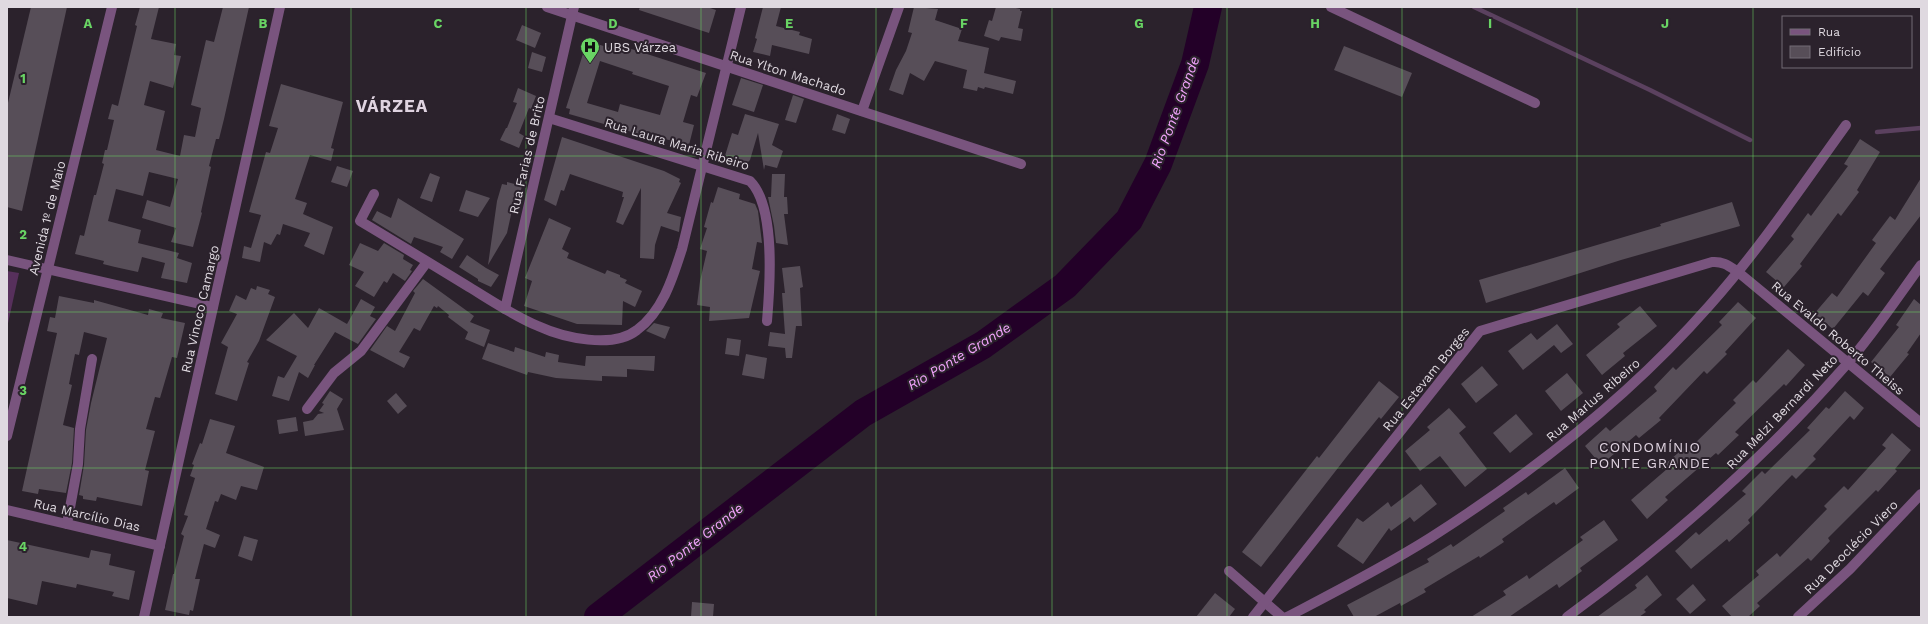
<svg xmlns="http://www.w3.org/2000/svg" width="1928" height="624" font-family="'Work Sans',sans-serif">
<rect width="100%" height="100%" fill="#2b222c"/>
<polygon fill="#57305c" points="7,271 19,273 7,328"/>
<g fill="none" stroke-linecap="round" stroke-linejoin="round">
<g stroke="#5b415f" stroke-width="4.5">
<polyline points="1474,7 1650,90 1750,140"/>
<polyline points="1877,132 1921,128"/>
</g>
<polyline stroke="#230028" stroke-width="28" points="598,617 863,413 983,345 1065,286 1129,220 1158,164 1195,64 1208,7"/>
</g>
<g fill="#574e58" fill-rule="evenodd">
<polygon points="31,7 67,7 22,211 7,207 7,107"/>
<polygon points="140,7 159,7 151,39 176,44 174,55 181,56 173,88 150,81 144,105 165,111 156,150 180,156 184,135 195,137 201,108 191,105 206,40 214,42 223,7 249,7 224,119 219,139 216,139 209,166 211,167 201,212 202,213 193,247 171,242 176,228 142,218 147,200 170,207 178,179 149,172 143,196 116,189 108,221 141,230 138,243 179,253 177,258 192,263 187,283 161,278 165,263 142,257 138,272 115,267 103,264 104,261 75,254 80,235 84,236 94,195 96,195 104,164 102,163 105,150 107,150 114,120 108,119 112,104 118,106 137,26 135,25"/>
<polygon points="640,7 707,7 716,10 709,33 639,10"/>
<polygon points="763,7 781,7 776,26 800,32 799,35 812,39 809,54 772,45 770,56 753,52 757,39 755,38"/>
<polygon points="914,7 938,9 935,20 962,29 958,41 989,48 984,73 1016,81 1013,94 985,87 984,89 978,87 977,91 963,88 967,70 935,61 924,81 910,73 903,95 889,90 896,70 906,51 912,33 908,32"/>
<polygon points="996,7 1011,7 1020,9 1020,11 1022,11 1018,28 1023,29 1021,41 1001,37 999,41 984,36 989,20 992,21"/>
<polygon points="522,25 541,33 535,48 516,40"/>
<path d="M587 41 617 50 619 45 706 73 697 97 691 95 683 122 694 125 689 145 665 139 664 143 646 136 569 114 570 109 566 108ZM600 61 633 72 632 74 669 86 660 115 620 104 618 112 587 103Z"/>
<polygon points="1344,46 1412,73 1402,97 1334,70"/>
<polygon points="532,52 546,57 542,72 528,68"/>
<polygon points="741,78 763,85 754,112 732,105"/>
<polygon points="281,84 343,102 331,148 334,149 331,161 310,155 295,199 307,203 303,214 333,227 324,255 304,246 310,233 283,224 280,235 277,234 271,245 264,242 260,262 242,258 244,246 251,248 261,215 249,212 266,152 270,153 278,128 269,126"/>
<polygon points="518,88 536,96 531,109 529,108 519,133 524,136 519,148 500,140 506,128 507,128 517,103 513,102"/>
<polygon points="793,95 804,99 796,123 785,120"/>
<polygon points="745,114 779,124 772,145 783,151 777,168 765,165 764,170 758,133 750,160 748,162 746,162 745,166 724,159 732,133 738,135"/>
<polygon points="837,114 850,119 845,134 832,130"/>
<polygon points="562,137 664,171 680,179 679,182 681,183 667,213 681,217 679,232 661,226 655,245 654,259 640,258 641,188 623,225 616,222 624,197 622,197 623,192 570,174 564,191 561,190 556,206 544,200"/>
<polygon points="1860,139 1880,152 1857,190 1859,192 1841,216 1838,213 1800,264 1802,266 1784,287 1766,272 1794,239 1791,236 1808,213 1811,216 1848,166 1844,164"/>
<polygon points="337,166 353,171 347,187 331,182"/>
<polygon points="430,173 440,177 432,202 420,198"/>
<polygon points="772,174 785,174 784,197 787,197 788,214 784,214 788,245 776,243 774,226 768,197 771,197"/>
<polygon points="1921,178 1921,215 1880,269 1885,273 1868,296 1863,292 1833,329 1814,314 1832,293 1837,297 1876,243 1872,240 1890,216 1895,220"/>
<polygon points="507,182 522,186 518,202 514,201 507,233 488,265 497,201 502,184 507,185"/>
<polygon points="718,187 740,194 739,199 755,204 758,211 762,243 757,242 752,269 760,271 749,318 709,321 710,307 697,305 700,281 707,251 700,249 707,228 704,227 711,202 713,203"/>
<polygon points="466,190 490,198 478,217 459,211"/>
<polygon points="398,198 464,239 452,259 440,252 443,247 414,237 411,244 372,220 377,211 391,218"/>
<polygon points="1732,202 1740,226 1621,260 1486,303 1479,280 1661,226 1660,224"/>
<polygon points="549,218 571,228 562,249 569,253 567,258 605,274 607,270 620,275 620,277 627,280 625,283 642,291 635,307 623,301 622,325 577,324 524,306 532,281 525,278"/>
<polygon points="360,243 378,251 384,243 404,255 403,259 413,265 410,270 412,271 405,281 393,273 387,283 384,281 374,297 355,286 364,272 349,265"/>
<polygon points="467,255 486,268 499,275 491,287 478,281 478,279 459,267"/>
<polygon points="800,266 803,287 800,288 802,326 796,326 792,358 786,358 785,348 768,346 770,332 785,334 782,293 785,293 782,268"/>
<polygon points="423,279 474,316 470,322 490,330 484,347 465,339 468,332 448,317 449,315 438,306 437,308 434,306 420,331 414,328 399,352 410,357 404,368 370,350 387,326 395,331 415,293 413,291"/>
<polygon points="257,286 270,290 268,294 275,297 259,341 247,362 249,363 237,401 215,394 228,347 221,343 237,314 229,311 236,295 246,300 251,288 256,290"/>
<polygon points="59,296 94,303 94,300 148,315 149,309 163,313 161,318 185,323 177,358 172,357 160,398 155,397 146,429 155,431 145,470 149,471 142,506 97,497 96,501 83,499 83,496 79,495 84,465 86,430 91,403 107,338 84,332 79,355 75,354 69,384 72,385 63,425 74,428 72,463 66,493 39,489 38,494 22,491 57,333 47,331 50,317 55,318"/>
<polygon points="361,299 375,307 370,316 376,319 358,344 335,332 314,365 315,365 308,378 299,372 289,401 272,396 278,376 284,378 297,356 266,340 294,313 308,328 319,308 347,324"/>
<polygon points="1914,299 1921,305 1921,333 1907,353 1909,354 1890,377 1871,362 1899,327 1896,325"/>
<polygon points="1738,302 1756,318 1725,352 1727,354 1707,374 1704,371 1659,418 1661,420 1639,438 1636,435 1601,465 1585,446 1606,427 1610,431 1657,391 1654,387 1673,367 1676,370 1722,325 1719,322"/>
<polygon points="1640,306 1657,326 1623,353 1625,356 1602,375 1586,355 1620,327 1617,324"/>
<polygon points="654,323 670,327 665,339 646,331"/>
<polygon points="1557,324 1573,344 1561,353 1554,345 1523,370 1508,351 1531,333 1537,340"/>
<polygon points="727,338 741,340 739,356 725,354"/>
<polygon points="488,343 514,352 515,347 545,357 546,352 559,355 558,362 585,366 586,356 655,356 654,371 627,369 627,377 602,376 602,381 556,378 528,372 527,375 482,359"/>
<polygon points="1788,349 1805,365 1786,386 1784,384 1735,432 1739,435 1718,455 1716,453 1665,497 1668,500 1647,519 1631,500 1667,469 1664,465 1685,447 1688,450 1736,403 1733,400 1753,380 1756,383"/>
<polygon points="746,354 767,358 764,379 742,375"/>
<polygon points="1482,366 1498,385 1476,403 1461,384"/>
<polygon points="1567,373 1583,393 1561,411 1545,391"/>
<polygon points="1379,381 1399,397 1381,419 1379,417 1348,455 1261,567 1242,552 1317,456 1319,458"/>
<polygon points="330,391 343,399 337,409 344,430 305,436 303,422 313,420 318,414 324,413 319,411 324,404 322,403"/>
<polygon points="1845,391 1864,408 1854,420 1850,416 1813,456 1816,459 1796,479 1792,475 1748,520 1750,523 1729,542 1727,539 1691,569 1675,551 1696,532 1699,535 1746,494 1742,491 1762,471 1765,474 1810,430 1807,428 1826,407 1829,409"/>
<polygon points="396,393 407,406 398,414 387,401"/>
<polygon points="1449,408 1466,427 1459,433 1487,469 1465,487 1440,456 1420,471 1405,451 1430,430 1427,427"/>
<polygon points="1516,414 1533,434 1510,453 1493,433"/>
<polygon points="296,417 298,431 279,434 277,420"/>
<polygon points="210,419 235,426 226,453 264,467 257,490 241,486 236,500 221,494 218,502 215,501 206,529 220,535 215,548 204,544 195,579 200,579 193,611 190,610 189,615 165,610 173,574 174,574 184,536 181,534 188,516 184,515 195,478 190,476 194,465 192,464 200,443 202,444"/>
<polygon points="1892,433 1911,450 1895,469 1897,471 1878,492 1876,490 1828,538 1830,541 1811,561 1808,558 1757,603 1760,606 1748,617 1732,617 1722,606 1759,575 1756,571 1777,553 1780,557 1827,509 1824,506 1844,486 1848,490 1886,448 1882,445"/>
<polygon points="1565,468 1579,488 1556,505 1554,502 1502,539 1504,542 1480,558 1479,556 1424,589 1426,592 1401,606 1400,603 1374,617 1354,617 1347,605 1429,562 1427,559 1451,544 1453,547 1505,511 1503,508 1526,492 1528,495"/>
<polygon points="1421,484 1437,504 1414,522 1410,517 1391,531 1389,528 1363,564 1337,546 1357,518 1363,522 1388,502 1391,507"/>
<polygon points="1604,520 1618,540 1580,568 1582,571 1559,588 1557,584 1509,617 1471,617 1506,595 1503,591 1527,575 1529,579 1583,540 1580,537"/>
<polygon points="244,536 258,540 252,561 238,556"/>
<polygon points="7,540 89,558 91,550 111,554 109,565 135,571 129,600 112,596 114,592 77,584 76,588 42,581 37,605 7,598"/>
<polygon points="1647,575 1662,595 1644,610 1646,612 1639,617 1597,617 1637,588 1635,585"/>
<polygon points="1693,584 1706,600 1690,614 1676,599"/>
<polygon points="1215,593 1235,609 1229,617 1196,617"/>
<polygon points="692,602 714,604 713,617 691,617"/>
</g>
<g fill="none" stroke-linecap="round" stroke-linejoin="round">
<g stroke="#79547e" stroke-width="10">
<polyline points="547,7 1021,164"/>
<polyline points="1331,7 1535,103"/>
<polyline points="862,111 899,7"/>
<path d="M549 118 750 181C776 207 770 286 767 321"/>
<path d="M374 194 360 221C397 243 433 265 469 287 492 301 514 316 538 326 564 338 613 349 637 330 663 311 673 277 682 249L741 7"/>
<polyline points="7,260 213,307"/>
<polyline points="505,309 574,7"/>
<polyline points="307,409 334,373 361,351 427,262"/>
<polyline points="7,510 160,546"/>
<polyline points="67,524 78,464 80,429 92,359"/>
<polyline points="1229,571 1282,617"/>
<polyline points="144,617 280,7"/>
<path d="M1253 617 1480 331 1712 262C1723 261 1729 266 1738 272L1921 423"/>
<path d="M1287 617C1335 592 1384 567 1430 538 1532 473 1629 397 1709 306 1759 250 1802 186 1846 125"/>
<path d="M1567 617C1670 542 1763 460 1847 364 1874 333 1897 298 1921 265"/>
<polyline points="1798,617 1850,569 1921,494"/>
</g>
<polyline stroke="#79547e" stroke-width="10" points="7,436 112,7"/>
</g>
<path fill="none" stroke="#69d464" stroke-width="1" stroke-opacity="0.55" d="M175 7V617M351 7V617M526 7V617M701 7V617M876 7V617M1052 7V617M1227 7V617M1402 7V617M1577 7V617M1753 7V617M7 156H1921M7 312H1921M7 468H1921"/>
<defs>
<symbol id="hospital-pin" viewBox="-11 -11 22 30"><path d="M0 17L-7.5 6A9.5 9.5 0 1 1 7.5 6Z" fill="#69d464" stroke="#2b222c"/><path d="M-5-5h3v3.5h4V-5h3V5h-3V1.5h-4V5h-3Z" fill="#111"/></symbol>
</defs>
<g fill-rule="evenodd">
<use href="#hospital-pin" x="579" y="36" width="22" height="30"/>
</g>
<g text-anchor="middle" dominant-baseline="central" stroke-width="4" stroke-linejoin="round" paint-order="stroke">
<g font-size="13" fill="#dfd9e0" stroke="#2b222c" text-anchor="start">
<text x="604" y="47">UBS Várzea</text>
</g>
<g font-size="13" fill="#dfd9e0" stroke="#2b222c">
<text transform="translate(788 73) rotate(18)">Rua Ylton Machado</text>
<text transform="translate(677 144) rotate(17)">Rua Laura Maria Ribeiro</text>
<text transform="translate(527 155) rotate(-77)">Rua Farias de Brito</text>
<text transform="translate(47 218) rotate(-76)">Avenida 1º de Maio</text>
<text transform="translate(200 309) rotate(-77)">Rua Vinoco Camargo</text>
<text transform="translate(1838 338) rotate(40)">Rua Evaldo Roberto Theiss</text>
<text transform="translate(1426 379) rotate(-51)">Rua Estevam Borges</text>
<text transform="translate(1593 400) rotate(-41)">Rua Marlus Ribeiro</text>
<text transform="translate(1782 412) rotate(-46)">Rua Melzi Bernardi Neto</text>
<text transform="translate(87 515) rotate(13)">Rua Marcílio Dias</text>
<text transform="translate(1851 547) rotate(-45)">Rua Deoclécio Viero</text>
</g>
<g font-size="14" font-style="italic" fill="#f3a4fd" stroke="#2b222c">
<text transform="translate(1175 112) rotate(-70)">Rio Ponte Grande</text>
<text transform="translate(959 356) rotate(-31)">Rio Ponte Grande</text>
<text transform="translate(695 542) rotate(-38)">Rio Ponte Grande</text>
</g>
<g font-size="14" letter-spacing="1" fill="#dfd3e0" stroke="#2b222c">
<text x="1650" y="447">CONDOMÍNIO<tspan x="1650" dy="16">PONTE GRANDE</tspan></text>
</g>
<g font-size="17" font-weight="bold" letter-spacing="1" fill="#dfd3e0" stroke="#2b222c">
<text x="392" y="106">VÁRZEA</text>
</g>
</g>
<g font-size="13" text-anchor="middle" font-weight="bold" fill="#69d464" stroke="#2b222c" stroke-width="4" stroke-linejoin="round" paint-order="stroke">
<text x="88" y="28">A</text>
<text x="263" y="28">B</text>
<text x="438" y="28">C</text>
<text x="613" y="28">D</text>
<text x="789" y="28">E</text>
<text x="964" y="28">F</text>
<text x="1139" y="28">G</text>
<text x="1315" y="28">H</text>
<text x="1490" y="28">I</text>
<text x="1665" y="28">J</text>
<text x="23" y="83">1</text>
<text x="23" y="239">2</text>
<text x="23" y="395">3</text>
<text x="23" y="551">4</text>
</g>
<rect width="1928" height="624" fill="none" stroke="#dfd9e0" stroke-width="16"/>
<rect x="1782" y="16" width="130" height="52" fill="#2b222c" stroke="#736b74"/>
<rect x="1790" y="29" width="20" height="6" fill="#79547e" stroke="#736b74"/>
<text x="1818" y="36" font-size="12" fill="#dfd9e0">Rua</text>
<rect x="1790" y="46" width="20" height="12" fill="#574e58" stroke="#736b74"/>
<text x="1818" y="56" font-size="12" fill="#dfd9e0">Edifício</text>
</svg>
